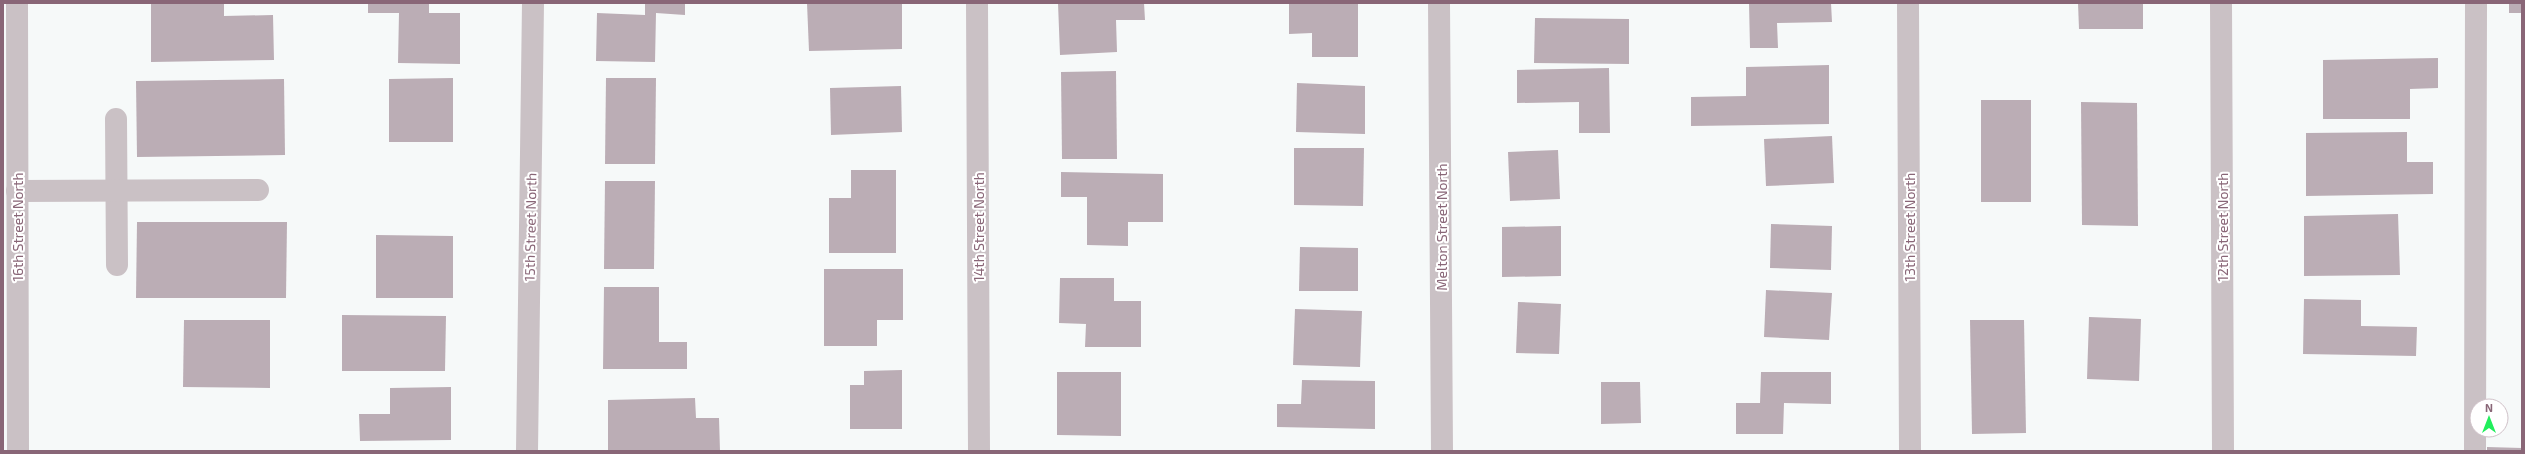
<svg xmlns="http://www.w3.org/2000/svg" width="2525" height="454" font-family="'Exo 2',sans-serif">
<rect width="100%" height="100%" fill="#f6f9f9"/>
<g fill="#bbadb5">
<polygon points="151,3 224,3 224,16 273,15 274,60 151,62"/>
<polygon points="368,3 429,3 429,13 460,13 460,64 398,63 399,13 368,13"/>
<polygon points="645,3 685,3 685,15 656,13 655,62 596,61 597,13 645,15"/>
<polygon points="807,3 902,3 902,49 809,51"/>
<polygon points="1058,3 1144,3 1145,20 1116,20 1117,52 1060,55"/>
<polygon points="1289,3 1358,3 1358,57 1312,57 1312,33 1289,34"/>
<polygon points="1749,3 1831,3 1832,22 1777,23 1778,48 1750,48"/>
<polygon points="2078,3 2143,3 2143,29 2079,29"/>
<rect x="2509" y="3" width="13" height="10"/>
<polygon points="1535,18 1629,19 1629,64 1534,63"/>
<polygon points="2438,58 2438,88 2410,89 2410,119 2323,119 2323,60"/>
<polygon points="1829,65 1829,124 1691,126 1691,97 1746,96 1746,67"/>
<polygon points="1609,68 1610,133 1579,133 1579,102 1517,103 1517,70"/>
<polygon points="1116,71 1117,159 1062,159 1061,72"/>
<polygon points="453,78 453,142 389,142 389,79"/>
<polygon points="606,78 656,78 655,164 605,164"/>
<polygon points="284,79 285,155 137,157 136,81"/>
<polygon points="1297,83 1365,86 1365,134 1296,132"/>
<polygon points="901,86 902,132 831,135 830,88"/>
<rect x="1981" y="100" width="50" height="102"/>
<polygon points="2081,102 2137,103 2138,226 2082,225"/>
<polygon points="2407,132 2407,162 2433,162 2433,194 2306,196 2306,133"/>
<polygon points="1832,136 1834,183 1766,186 1764,139"/>
<polygon points="1294,148 1364,148 1363,206 1294,205"/>
<polygon points="1558,150 1560,199 1510,201 1508,152"/>
<polygon points="851,170 896,170 896,253 829,253 829,198 851,198"/>
<polygon points="1061,172 1163,174 1163,222 1128,222 1128,246 1087,245 1087,197 1061,197"/>
<polygon points="605,181 655,181 654,269 604,269"/>
<polygon points="2398,214 2400,275 2304,276 2304,216"/>
<polygon points="137,222 287,222 286,298 136,298"/>
<polygon points="1771,224 1832,226 1831,270 1770,268"/>
<polygon points="1561,226 1561,276 1502,277 1502,227"/>
<polygon points="376,235 453,236 453,298 376,298"/>
<polygon points="1300,247 1358,248 1358,291 1299,291"/>
<polygon points="824,269 903,269 903,320 877,320 877,346 824,346"/>
<polygon points="1060,278 1114,278 1114,301 1141,301 1141,347 1085,347 1086,324 1059,323"/>
<polygon points="604,287 659,287 659,342 687,342 687,369 603,369"/>
<polygon points="1766,290 1832,293 1829,340 1764,337"/>
<polygon points="2304,299 2361,300 2361,326 2417,327 2416,356 2303,354"/>
<polygon points="1518,302 1561,304 1559,354 1516,353"/>
<polygon points="1295,309 1362,311 1360,367 1293,365"/>
<polygon points="342,315 446,316 445,371 342,371"/>
<polygon points="2089,317 2141,319 2139,381 2087,379"/>
<polygon points="184,320 270,320 270,388 183,387"/>
<polygon points="1970,320 2024,320 2026,433 1972,434"/>
<polygon points="902,370 902,429 850,429 850,385 864,385 864,371"/>
<polygon points="1057,372 1121,372 1121,436 1057,435"/>
<polygon points="1761,372 1831,372 1831,404 1784,403 1783,434 1736,434 1736,403 1760,403"/>
<polygon points="1302,380 1375,381 1375,429 1277,427 1277,404 1301,404"/>
<polygon points="1601,382 1640,382 1641,423 1601,424"/>
<polygon points="451,387 451,440 360,441 359,414 390,414 390,388"/>
<polygon points="695,398 696,418 719,418 720,451 608,451 608,400"/>
<polygon points="2487,447 2522,448 2522,451 2487,451"/>
</g>
<g fill="none" stroke-linecap="round" stroke-linejoin="round">
<g stroke="#cac1c5" stroke-width="22">
<polyline points="116,119 117,265"/>
<polyline points="17,191 258,190"/>
<polyline points="2475,451 2476,3"/>
</g>
<g stroke="#cac1c5" stroke-width="22">
<polyline points="977,3 979,451"/>
<polyline points="1439,3 1442,451"/>
<polyline points="1908,3 1910,451"/>
<polyline points="2221,3 2223,451"/>
<polyline points="527,451 533,3"/>
</g>
<polyline stroke="#cac1c5" stroke-width="22" points="17,3 18,451"/>
</g>
<g text-anchor="middle" dominant-baseline="central" stroke-width="4" stroke-linejoin="round" paint-order="stroke">
<g font-size="14" fill="#896677" stroke="#fff">
<text transform="translate(17 227) rotate(-90)">16th Street North</text>
<text transform="translate(530 227) rotate(-89)">15th Street North</text>
<text transform="translate(978 227) rotate(-90)">14th Street North</text>
<text transform="translate(1441 227) rotate(-90)">Melton Street North</text>
<text transform="translate(1909 227) rotate(-90)">13th Street North</text>
<text transform="translate(2222 227) rotate(-90)">12th Street North</text>
</g>
</g>
<rect width="2525" height="454" fill="none" stroke="#896677" stroke-width="8"/>
<g transform="translate(2489 418)"><circle r="19" fill="#ffffff" stroke="#d0c2c9"/>
<path d="M0-3L7 15L0 10L-7 15Z" fill="#21ee5c"/>
<text y="-6" font-size="11" font-weight="bold" text-anchor="middle" fill="#896677">N</text>
</g>
</svg>
